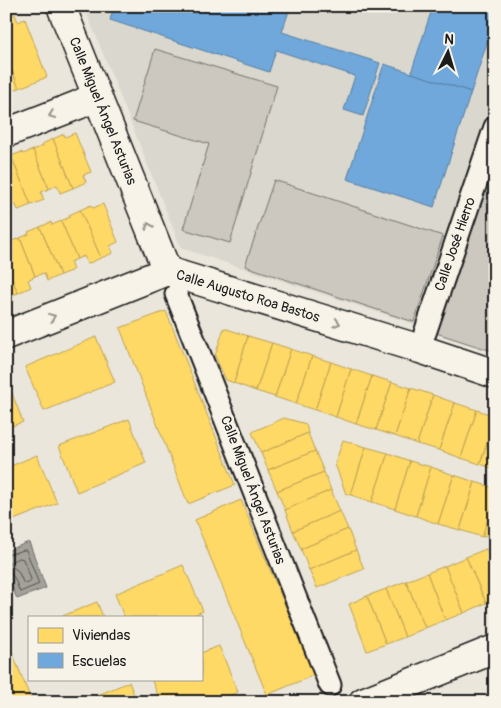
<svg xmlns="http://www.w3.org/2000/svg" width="501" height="708" font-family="Pangolin,sans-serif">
<rect width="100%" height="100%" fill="#eae6dc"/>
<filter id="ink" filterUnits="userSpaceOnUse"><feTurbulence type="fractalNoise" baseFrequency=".02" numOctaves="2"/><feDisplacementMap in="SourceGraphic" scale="10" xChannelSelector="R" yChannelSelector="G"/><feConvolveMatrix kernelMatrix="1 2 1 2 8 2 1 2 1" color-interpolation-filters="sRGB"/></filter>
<g filter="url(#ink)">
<polygon fill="#dad7ce" points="84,6 495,6 495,95 420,326 181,248"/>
<g fill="#ccc8c0" stroke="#74726e">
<polygon points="155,49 277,86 230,243 183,229 209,144 133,121"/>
<polygon points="495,145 495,352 433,332"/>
<polygon points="274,180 443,236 414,322 245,266"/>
</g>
<polygon fill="#a3a19a" stroke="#6d6c68" points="29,542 46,588 17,599 6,572 6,551"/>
<g fill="#ffd966" stroke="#bba050">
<polygon points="15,14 18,22 25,19 47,77 19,88 6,56 6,18"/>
<polygon points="6,56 19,88 6,93"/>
<polygon points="75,133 91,172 83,175 86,182 73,188 53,139 64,134 65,137"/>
<polygon points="53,139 73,188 60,193 57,185 49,189 33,150 43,146 42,144"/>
<polygon points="33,150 49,189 41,192 44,200 31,205 11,156 22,152 23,154"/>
<polygon points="11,156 31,205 18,210 15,203 8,206 6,203 6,158"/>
<polygon points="103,204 118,242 110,246 113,253 101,258 80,210 91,205 93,208"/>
<polygon points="80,210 101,258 87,264 84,256 77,259 61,221 70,217 69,215"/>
<polygon points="61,221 77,259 70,262 73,270 60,275 40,227 51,222 52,225"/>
<polygon points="40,227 60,275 47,281 44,273 35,276 20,238 29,234 28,232"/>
<polygon points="20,238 35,276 28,280 31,287 18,293 6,265 6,240 9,239 10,242"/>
<polygon points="6,265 18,293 6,297"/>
<polygon points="166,311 235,485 188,504 120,328"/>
<polygon points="224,328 248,336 234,383 226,380 215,356"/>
<polygon points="248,336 272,343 256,391 234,383"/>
<polygon points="96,337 115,382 44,411 25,367"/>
<polygon points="272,343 291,349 275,397 256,391"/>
<polygon points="291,349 312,356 296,404 275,397"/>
<polygon points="312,356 331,362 315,410 296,404"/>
<polygon points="331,362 351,369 336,417 315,410"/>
<polygon points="351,369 372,376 356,424 336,417"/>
<polygon points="372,376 392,382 376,430 356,424"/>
<polygon points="6,378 23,422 6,428"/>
<polygon points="392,382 411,388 395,436 376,430"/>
<polygon points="411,388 433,395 417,444 395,436"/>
<polygon points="433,395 455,403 439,450 417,444"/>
<polygon points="455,403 477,410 461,458 439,450"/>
<polygon points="477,410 495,416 495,419 480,464 461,458"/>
<polygon points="284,418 306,424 308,433 261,453 252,432"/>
<polygon points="129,419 146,463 77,492 59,446"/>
<polygon points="495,419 495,469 480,464"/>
<polygon points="308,433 315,451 268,470 261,453"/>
<polygon points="343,440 366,447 351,495 346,494 335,464"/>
<polygon points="366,447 388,453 372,502 351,495"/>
<polygon points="315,451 324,472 277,491 268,470"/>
<polygon points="388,453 410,461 395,509 372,502"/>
<polygon points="37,455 57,503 6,523 6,468"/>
<polygon points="410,461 431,467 416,516 395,509"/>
<polygon points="431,467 454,475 438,524 416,516"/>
<polygon points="324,472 331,490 285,510 277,491"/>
<polygon points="454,475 475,482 460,530 438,524"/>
<polygon points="475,482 495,488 495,498 482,537 460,530"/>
<polygon points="331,490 340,511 293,531 285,510"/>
<polygon points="495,498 495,532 482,537"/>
<polygon points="241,500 314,675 267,695 195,520"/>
<polygon points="340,511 348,529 301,549 293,531"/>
<polygon points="348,529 356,550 309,570 301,549"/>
<polygon points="495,546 495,571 486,549"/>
<polygon points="486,549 495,571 495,600 486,603 466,557"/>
<polygon points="356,550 364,569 317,588 309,570"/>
<polygon points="466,557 486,603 464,613 445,566"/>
<polygon points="183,565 203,611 189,617 124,617 115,594"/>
<polygon points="445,566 464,613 445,620 427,573"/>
<polygon points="427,573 445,620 425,628 406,581"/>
<polygon points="406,581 425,628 405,637 386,589"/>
<polygon points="386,589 405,637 386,644 367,596"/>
<polygon points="367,596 386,644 367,651 349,604"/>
<polygon points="97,602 103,617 60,617"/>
<polygon points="6,637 32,702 6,702"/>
<polygon points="219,646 238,692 214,702 161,702 151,679 201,679 201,653"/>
<polygon points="129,682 137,702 81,702"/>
</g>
<g fill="#6fa8dc" stroke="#567ea2">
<polygon points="114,6 275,6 289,11 282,32 380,63 363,116 344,110 355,76 276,50 269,72 110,20"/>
<polygon points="433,6 495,6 495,18 471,92 411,73"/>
<polygon points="384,64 471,92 434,207 347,179"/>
</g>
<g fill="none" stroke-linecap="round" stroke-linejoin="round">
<g stroke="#52514e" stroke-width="1">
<path d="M6 555 24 550H26L39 584 20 592C16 585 16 573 6 572"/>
<polygon points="20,558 23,559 31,579 30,582 25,584 23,582 18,571 9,564 10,562"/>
</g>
<defs>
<g id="pedestrian">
<polyline points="176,294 330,685"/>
<polyline points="425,333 495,127"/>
</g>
<g id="minor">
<polyline points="61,6 167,271"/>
<polyline points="6,133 78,105 97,96"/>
<polyline points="6,335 167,271 420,349 495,374"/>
<polyline points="363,702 495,649"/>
</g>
</defs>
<use href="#pedestrian" stroke="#1c1c1c" stroke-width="25"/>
<use href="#minor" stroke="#1c1c1c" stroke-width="31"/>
<use href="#pedestrian" stroke="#f7f3e8" stroke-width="21"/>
<use href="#minor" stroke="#f7f3e8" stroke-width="28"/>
</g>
<defs><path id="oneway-chevron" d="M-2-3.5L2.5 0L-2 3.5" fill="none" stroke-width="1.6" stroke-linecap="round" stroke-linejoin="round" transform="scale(1.25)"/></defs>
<g stroke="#94928c">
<use href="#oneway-chevron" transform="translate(52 115) rotate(159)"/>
<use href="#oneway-chevron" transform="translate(149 226) rotate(-112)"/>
<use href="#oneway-chevron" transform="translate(52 317) rotate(-22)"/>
<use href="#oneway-chevron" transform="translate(337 323) rotate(17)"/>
</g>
</g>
<g text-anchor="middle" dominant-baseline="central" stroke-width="5" stroke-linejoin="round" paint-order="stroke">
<g font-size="14" fill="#1c1c1c" stroke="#f7f3e8">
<text transform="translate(103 111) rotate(68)">Calle Miguel Ángel Asturias</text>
<text transform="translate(455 244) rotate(-71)">Calle José Hierro</text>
<text transform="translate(248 296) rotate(17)">Calle Augusto Roa Bastos</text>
<text transform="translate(253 490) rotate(69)">Calle Miguel Ángel Asturias</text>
</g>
</g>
<rect width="501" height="708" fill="none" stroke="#f7f3e8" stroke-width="25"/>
<rect x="12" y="12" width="476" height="683" fill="none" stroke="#1c1c1c" stroke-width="2" filter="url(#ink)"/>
<rect x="28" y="616" width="175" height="65" fill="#f7f3e8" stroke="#9f9d96"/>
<rect x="38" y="628" width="25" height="15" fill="#ffd966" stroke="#9f9d96"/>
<text x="72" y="640" font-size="15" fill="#1c1c1c">Viviendas</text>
<rect x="38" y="653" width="25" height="15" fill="#6fa8dc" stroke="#9f9d96"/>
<text x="72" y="666" font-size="15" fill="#1c1c1c">Escuelas</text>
<g transform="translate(448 52) rotate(5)" stroke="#f7f3e8" stroke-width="4" paint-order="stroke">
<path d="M0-4L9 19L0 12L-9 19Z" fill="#1c1c1c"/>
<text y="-8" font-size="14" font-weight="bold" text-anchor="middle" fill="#1c1c1c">N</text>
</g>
</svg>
